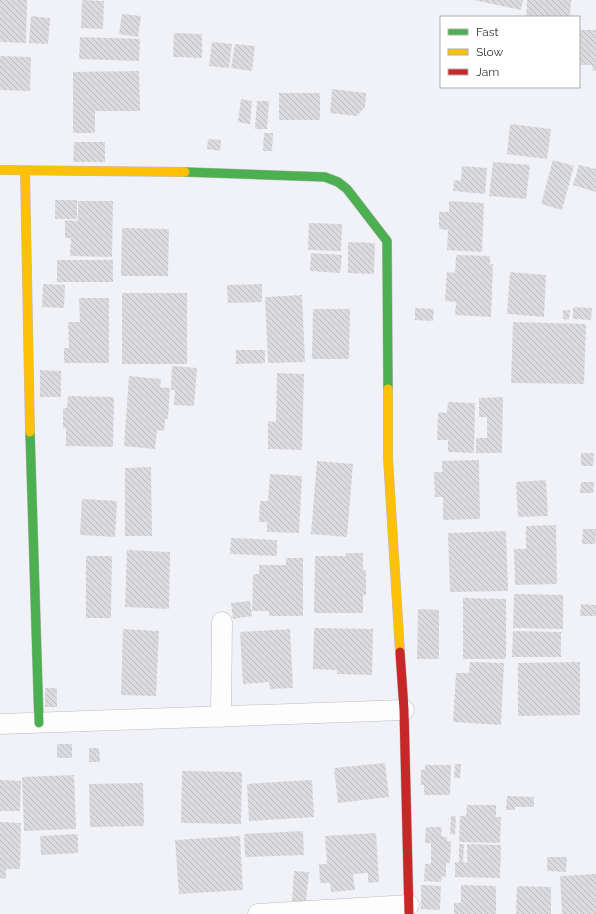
<svg xmlns="http://www.w3.org/2000/svg" width="596" height="914" font-family="Raleway,sans-serif">
<defs>
<pattern id="building-back-hatch" width="6" height="6" patternUnits="userSpaceOnUse"><rect width="6" height="6" fill="#dbdbde"/><path d="M-1 5l2 2M0 0l6 6M5-1l2 2" fill="none" stroke="#bcbcbf"/></pattern>
</defs>
<rect width="100%" height="100%" fill="#f1f2f7"/>
<g fill="url(#building-back-hatch)">
<polygon points="0,0 27,0 26,43 0,42"/>
<polygon points="82,0 104,1 103,29 81,28"/>
<polygon points="474,0 523,0 521,10"/>
<polygon points="527,0 571,0 570,17 526,17"/>
<polygon points="122,14 141,16 138,37 119,34"/>
<polygon points="31,16 50,18 48,44 29,43"/>
<polygon points="579,30 596,30 596,71 593,71 592,65 580,65"/>
<polygon points="174,33 202,34 202,58 173,57"/>
<polygon points="80,37 140,39 139,61 79,59"/>
<polygon points="212,42 232,44 229,68 209,66"/>
<polygon points="235,44 255,46 252,71 231,68"/>
<polygon points="0,56 31,57 30,91 0,90"/>
<polygon points="139,71 140,111 95,111 95,133 73,133 73,72"/>
<polygon points="332,89 366,93 365,107 357,116 330,113"/>
<rect x="279" y="93" width="41" height="27"/>
<polygon points="241,99 252,101 250,124 238,122"/>
<polygon points="257,101 269,101 267,129 255,129"/>
<polygon points="510,124 551,129 547,159 507,154"/>
<polygon points="264,133 273,133 272,151 263,151"/>
<polygon points="208,139 221,140 220,151 207,149"/>
<polygon points="74,142 105,142 105,162 73,162"/>
<polygon points="553,160 574,166 562,210 541,204"/>
<polygon points="493,162 530,165 526,199 489,196"/>
<polygon points="579,165 596,169 596,192 573,185"/>
<polygon points="462,166 487,168 485,194 453,191 454,180 461,181"/>
<rect x="55" y="200" width="22" height="19"/>
<polygon points="78,201 113,201 112,257 70,256 71,238 65,238 65,220 78,221"/>
<polygon points="449,201 484,203 482,252 447,250 448,230 439,229 439,212 449,212"/>
<polygon points="309,223 342,224 341,251 308,250"/>
<polygon points="122,228 169,229 168,276 121,276"/>
<polygon points="348,242 375,243 374,274 348,273"/>
<polygon points="311,253 342,255 340,273 310,271"/>
<polygon points="456,255 490,256 490,264 493,264 491,317 455,315 456,302 445,301 447,272 455,273"/>
<rect x="57" y="260" width="56" height="22"/>
<polygon points="510,272 546,275 544,317 507,314"/>
<polygon points="43,284 65,285 64,308 42,307"/>
<polygon points="262,284 262,302 228,303 227,285"/>
<rect x="122" y="293" width="65" height="71"/>
<polygon points="302,295 305,362 268,363 265,297"/>
<polygon points="79,298 109,298 109,363 64,363 64,348 69,348 68,322 80,322"/>
<polygon points="573,307 592,308 591,320 573,319"/>
<polygon points="415,308 434,309 433,321 415,320"/>
<polygon points="313,309 350,309 349,359 312,359"/>
<polygon points="563,310 570,310 569,320 563,319"/>
<polygon points="513,322 586,324 584,384 511,383"/>
<polygon points="236,350 265,350 265,363 236,364"/>
<polygon points="172,366 197,368 194,406 174,405 175,390 171,390"/>
<polygon points="40,370 61,371 61,397 40,397"/>
<polygon points="277,373 304,374 302,450 268,449 268,421 276,422"/>
<polygon points="129,376 161,379 160,387 170,388 168,419 165,419 164,431 157,430 155,449 124,446"/>
<polygon points="68,396 114,397 113,447 66,446 66,428 63,428 63,408 67,408"/>
<polygon points="503,397 502,453 476,453 476,438 487,438 487,417 479,417 479,398"/>
<polygon points="448,402 475,403 474,453 448,452 448,440 437,440 438,412 447,413"/>
<polygon points="581,453 594,453 593,466 581,466"/>
<polygon points="479,460 480,519 443,520 443,497 435,497 434,472 442,472 442,461"/>
<polygon points="317,461 353,464 347,537 311,534"/>
<polygon points="151,467 152,536 125,536 125,468"/>
<polygon points="270,474 302,476 299,533 267,532 267,522 259,522 260,501 268,501"/>
<polygon points="546,480 548,516 518,517 516,482"/>
<polygon points="581,482 594,482 593,493 580,493"/>
<polygon points="82,499 117,501 115,537 80,535"/>
<polygon points="556,525 557,584 515,585 514,549 526,549 526,526"/>
<polygon points="583,529 596,529 595,544 582,544"/>
<polygon points="506,531 508,591 450,592 448,533"/>
<polygon points="231,538 277,540 277,556 230,554"/>
<polygon points="127,550 170,552 169,609 125,607"/>
<polygon points="345,553 363,553 363,570 366,570 366,595 363,595 363,613 314,613 315,556 346,556"/>
<polygon points="86,556 112,556 111,618 86,618"/>
<polygon points="286,558 303,558 303,616 269,616 269,611 252,611 253,574 259,574 259,565 286,565"/>
<polygon points="514,594 563,595 563,629 513,628"/>
<polygon points="463,598 506,599 506,659 463,659"/>
<polygon points="250,601 252,616 233,619 231,603"/>
<polygon points="581,604 596,605 596,616 580,616"/>
<polygon points="418,609 439,610 439,659 417,659"/>
<polygon points="314,628 373,629 372,675 337,674 337,670 313,669"/>
<polygon points="123,629 159,631 156,696 121,695"/>
<polygon points="290,629 293,688 270,689 269,682 243,684 240,632"/>
<polygon points="513,631 561,632 561,657 512,657"/>
<polygon points="470,662 504,663 501,725 453,722 456,673 469,673"/>
<polygon points="580,662 580,715 518,716 518,663"/>
<rect x="45" y="688" width="12" height="19"/>
<rect x="57" y="744" width="15" height="14"/>
<polygon points="89,748 99,748 100,762 89,762"/>
<polygon points="385,763 389,797 338,803 334,768"/>
<polygon points="455,764 461,764 460,778 454,778"/>
<polygon points="425,765 451,765 450,795 424,795 424,785 421,785 421,770 425,770"/>
<polygon points="182,771 242,772 241,824 181,823"/>
<polygon points="74,775 76,829 24,831 22,777"/>
<polygon points="0,780 21,781 20,811 0,811"/>
<polygon points="312,780 314,817 249,821 247,784"/>
<polygon points="143,783 144,826 90,827 89,784"/>
<polygon points="507,796 534,797 534,807 515,807 515,810 506,810"/>
<polygon points="467,805 496,805 496,817 501,817 500,843 459,842 460,816 466,816"/>
<polygon points="451,816 456,816 455,835 450,834"/>
<polygon points="0,822 21,823 20,869 6,869 6,879 0,878"/>
<polygon points="426,827 442,827 441,836 447,837 447,841 451,841 450,863 446,863 446,877 442,876 441,882 424,881 425,864 431,864 431,843 425,843"/>
<polygon points="303,831 304,855 245,857 244,834"/>
<polygon points="376,833 379,882 368,883 368,873 353,874 355,890 331,892 330,883 320,883 319,864 327,864 325,836"/>
<polygon points="78,834 78,853 41,855 40,836"/>
<polygon points="240,836 243,890 179,894 175,840"/>
<polygon points="459,844 464,844 463,862 467,863 467,844 501,845 500,878 455,877 455,862 459,862"/>
<polygon points="547,857 567,857 566,872 547,871"/>
<polygon points="294,871 309,872 306,902 292,901"/>
<polygon points="596,874 596,914 562,914 560,876"/>
<polygon points="421,885 441,886 440,910 421,909"/>
<polygon points="461,885 496,886 496,914 454,914 454,903 461,903"/>
<polygon points="517,886 551,887 551,914 516,914"/>
</g>
<g fill="none" stroke-linecap="round" stroke-linejoin="round">
<defs>
<g id="street">
<polyline points="221,717 222,622"/>
<polyline points="0,724 404,710"/>
<polyline points="258,914 409,905"/>
</g>
<g id="fast">
<polyline points="185,172 325,177 338,182 347,189 387,241 388,389"/>
<polyline points="30,432 39,723"/>
</g>
<g id="slow">
<polyline points="0,170 185,172"/>
<polyline points="25,171 30,432"/>
<polyline points="388,389 388,458 400,652"/>
</g>
<polyline id="jam" points="400,652 404,710 409,914"/>
</defs>
<use href="#street" stroke="#babbbe" stroke-width="21"/>
<use href="#fast" stroke="#babbbe" stroke-width="10"/>
<use href="#slow" stroke="#babbbe" stroke-width="10"/>
<use href="#jam" stroke="#babbbe" stroke-width="10"/>
<use href="#street" stroke="#fdfdfe" stroke-width="20"/>
<use href="#fast" stroke="#4caf50" stroke-width="9"/>
<use href="#slow" stroke="#ffc107" stroke-width="9"/>
<use href="#jam" stroke="#c62828" stroke-width="9"/>
</g>
<rect x="440" y="16" width="140" height="72" fill="#ffffff" stroke="#adadae"/>
<rect x="448" y="29" width="20" height="6" fill="#4caf50" stroke="#adadae"/>
<text x="476" y="36" font-size="12" fill="#313235">Fast</text>
<rect x="448" y="49" width="20" height="6" fill="#ffc107" stroke="#adadae"/>
<text x="476" y="56" font-size="12" fill="#313235">Slow</text>
<rect x="448" y="69" width="20" height="6" fill="#c62828" stroke="#adadae"/>
<text x="476" y="76" font-size="12" fill="#313235">Jam</text>
</svg>
